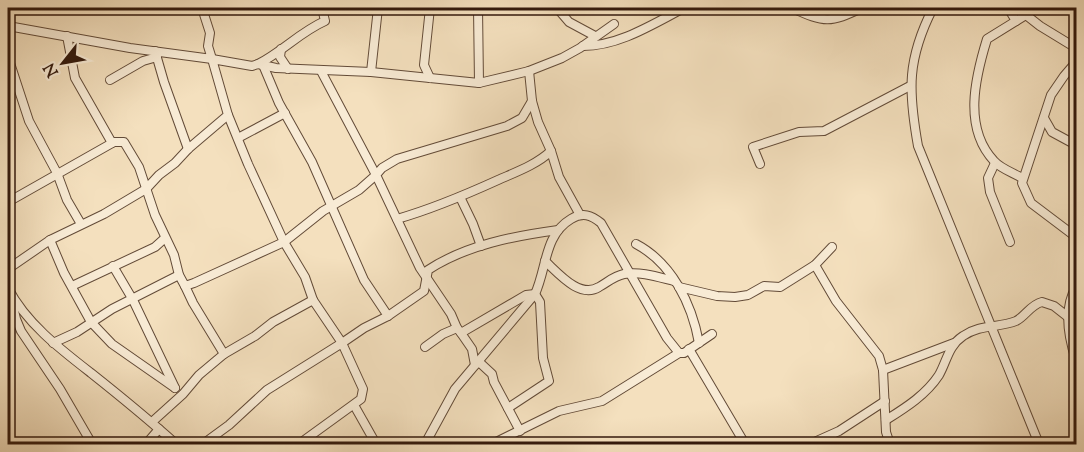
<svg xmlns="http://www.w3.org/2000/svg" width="1084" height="452" font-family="'Sorts Mill Goudy',serif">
<rect width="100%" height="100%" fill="#f4e0be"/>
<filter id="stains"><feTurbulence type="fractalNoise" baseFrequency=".00333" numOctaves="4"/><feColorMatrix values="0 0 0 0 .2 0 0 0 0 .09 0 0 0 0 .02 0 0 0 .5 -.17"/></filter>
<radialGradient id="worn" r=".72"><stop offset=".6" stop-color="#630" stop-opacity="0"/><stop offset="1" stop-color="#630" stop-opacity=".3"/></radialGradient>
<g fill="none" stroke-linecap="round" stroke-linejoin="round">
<defs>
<g id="street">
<polyline points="478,8 479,83"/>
<polyline points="557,8 569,22 595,36"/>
<path d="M792 8C825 23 830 23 862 8"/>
<path d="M933 8C907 59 908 90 918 146L1039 444"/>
<polyline points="1008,8 1016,21"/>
<polyline points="1026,15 1040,26 1076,48"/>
<polyline points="8,26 130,48 212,59 208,46 210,33 202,8"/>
<polyline points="67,36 75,78 112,143"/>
<path d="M583 46C619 46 653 24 684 8"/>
<polyline points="281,49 280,57 288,69"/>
<polyline points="155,51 164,82 188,149"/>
<polyline points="8,57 29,121 57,173 67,200 81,224"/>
<polyline points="1076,62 1064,76 1051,95 1022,183 1031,203 1076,237"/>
<path d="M258 64C282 52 300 32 325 21L322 8"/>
<polyline points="263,65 279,103 312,162 364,280 388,316"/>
<polyline points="529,71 532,101 538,122 551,151 559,177 580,215"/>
<polyline points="371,72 378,8"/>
<polyline points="430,78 424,65 430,8"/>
<polyline points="110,80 143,61 157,57"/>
<polyline points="228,115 248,164 284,242 305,277 313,300"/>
<polyline points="1044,118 1052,132 1076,145"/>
<polyline points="238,138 285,113"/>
<polyline points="995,163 988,178 990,192 1010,242"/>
<polyline points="760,164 753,147 799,132 824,131 910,86"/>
<path d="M1022 178C1014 173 1001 169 994 161 963 128 975 78 987 39L1037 8"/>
<polyline points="460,197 473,224 481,246"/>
<polyline points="8,202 114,142 124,142 139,167 155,215 174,255 179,275 185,286 194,283 284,242 323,211 359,190 376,175 321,71"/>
<path d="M397 219C432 209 465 195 498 180 516 172 536 165 551 151"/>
<polyline points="50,240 64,273 91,322 112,344 175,388"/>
<path d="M636 244C672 263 692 304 699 343"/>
<path d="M545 261C559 274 580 299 599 287 608 282 614 276 624 274 640 271 658 277 674 281"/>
<polyline points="815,265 836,301 879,356 883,370 886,432 890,444"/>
<polyline points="113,266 133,300 175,388"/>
<polyline points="8,269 50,240 104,214 146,189 159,175 175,163 188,149 228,115 212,59 252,66 258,64 276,68 371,72 479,83 529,71 562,58 580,48 614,24"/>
<polyline points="72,286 155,247 165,238"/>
<polyline points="185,286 193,303 224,354"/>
<polyline points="679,287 717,296 735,297 748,295 764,286 780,287 815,265 832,247"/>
<path d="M1076 287C1063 309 1068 336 1076 360"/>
<path d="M8 288C26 323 60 349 91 373 120 396 148 419 176 444"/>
<polyline points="10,294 16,319 21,331 60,389 92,444"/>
<polyline points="457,328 461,333 526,295 535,294 540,302 543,358 549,381 508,408"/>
<polyline points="461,333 472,349 475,365"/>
<polyline points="53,343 77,332 112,309 179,275"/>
<polyline points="425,347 443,334 457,328 451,314 420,268 376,175 382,168 397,159 507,126 522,118 532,101"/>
<polyline points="689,349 745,444"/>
<polyline points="478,361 492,374 494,382 520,431"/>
<polyline points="883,370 954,343"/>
<polyline points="354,405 376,444"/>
<path d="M886 420C905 408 926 395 939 375 947 361 948 346 963 336 980 324 999 328 1016 321 1026 316 1030 305 1042 302L1054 306 1068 317"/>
<path d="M152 422 183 394 199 375 224 354 255 336 273 322 313 300 342 343 364 328 388 316 424 291 428 270C466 245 514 236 558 230"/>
<polyline points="146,444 159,429"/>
<polyline points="203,444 229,425 267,390 342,343 363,389 361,399 299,444"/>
<path d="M425 444 455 389 535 294C547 268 544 235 571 219 583 212 591 215 601 223L667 338 679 353H684L712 334"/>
<polyline points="492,444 559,411 602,401 679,353"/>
<polyline points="810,444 839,431 885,401"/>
</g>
</defs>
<use href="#street" stroke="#634b38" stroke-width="10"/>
<use href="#street" stroke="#f8ebd5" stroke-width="8"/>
</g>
<rect width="1084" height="452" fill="none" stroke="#f4e0be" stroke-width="30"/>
<rect x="9" y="9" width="1066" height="434" fill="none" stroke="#33190c" stroke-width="3"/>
<rect x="15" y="15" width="1054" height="422" fill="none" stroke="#33190c" stroke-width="1.5"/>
<g transform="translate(63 63) rotate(239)" stroke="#f8ebd5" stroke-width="4.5" paint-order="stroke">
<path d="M0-4.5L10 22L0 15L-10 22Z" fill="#33190c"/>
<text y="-9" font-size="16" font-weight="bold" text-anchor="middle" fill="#33190c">N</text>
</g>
<rect width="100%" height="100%" filter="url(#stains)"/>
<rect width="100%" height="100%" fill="url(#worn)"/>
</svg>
